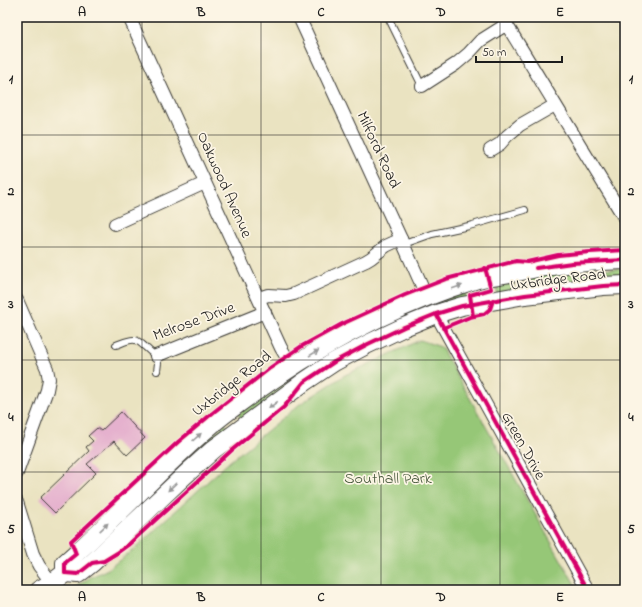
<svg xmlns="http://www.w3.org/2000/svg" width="642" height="607" font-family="'Indie Flower',sans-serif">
<rect width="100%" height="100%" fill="#fcf5e5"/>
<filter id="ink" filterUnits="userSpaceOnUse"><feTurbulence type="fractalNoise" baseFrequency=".025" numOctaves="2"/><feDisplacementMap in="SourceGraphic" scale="8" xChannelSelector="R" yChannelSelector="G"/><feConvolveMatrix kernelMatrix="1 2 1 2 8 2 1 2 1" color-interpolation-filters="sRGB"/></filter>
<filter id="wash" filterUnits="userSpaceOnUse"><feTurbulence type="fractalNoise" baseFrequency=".012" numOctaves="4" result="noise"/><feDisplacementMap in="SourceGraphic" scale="16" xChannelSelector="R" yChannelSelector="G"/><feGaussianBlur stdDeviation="0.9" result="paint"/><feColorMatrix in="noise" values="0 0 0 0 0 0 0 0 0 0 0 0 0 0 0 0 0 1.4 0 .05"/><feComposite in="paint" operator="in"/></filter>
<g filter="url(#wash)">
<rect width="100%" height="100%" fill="#eae3c1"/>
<g fill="#96c777" stroke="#59724a">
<polygon points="625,269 625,281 536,288 531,285 531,279 534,275 563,271"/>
<polygon points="512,280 514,291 497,294 496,283"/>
<polygon points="465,292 466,299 242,420 238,414 297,374 344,345 381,327 427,306"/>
<polygon points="420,340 441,347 578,590 72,590 89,578 108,569 133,550 229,462 300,404 345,375"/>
<polygon points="225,424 230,430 131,514 170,473"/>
</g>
<g id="blocks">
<polygon fill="#e5b1ce" points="121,412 145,438 127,455 114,441 87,464 96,473 55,513 40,498 89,451 86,447 93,441 88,436 97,428 101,431"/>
</g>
</g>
<g filter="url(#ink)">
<use href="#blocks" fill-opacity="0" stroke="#3b3a35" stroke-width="1"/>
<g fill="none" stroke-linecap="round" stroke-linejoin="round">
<defs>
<g id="service">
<polyline points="388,17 422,86"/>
<polyline points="404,244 432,234 469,226 525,210"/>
<path d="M116 345C122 343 129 339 135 340 141 341 149 352 156 356L158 363 157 371"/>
</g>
<g id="minor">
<polyline points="129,17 281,348 292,366"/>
<polyline points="299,17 401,239 427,297"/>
<polyline points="502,17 625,219"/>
<polyline points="422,86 456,64 469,53 480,41 507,24"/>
<polyline points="490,150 500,144 507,136 520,125 555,105"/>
<polyline points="115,224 205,183"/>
<polyline points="259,298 268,295 286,296 294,294 366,261 371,258 386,246 401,239"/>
<polyline points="17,300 47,369 49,379 47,390 17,473"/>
<polyline points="436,314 588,590"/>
<polyline points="156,356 265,312"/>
<polyline points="17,502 33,554 39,566 52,583"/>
</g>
<g id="primary">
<path d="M65 573V563C116 519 160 468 211 425 231 408 253 393 275 378 337 336 406 301 478 279 489 276 500 275 511 273 549 265 586 261 625 260"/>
<polyline points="65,573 78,574 92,563 185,475 214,449 304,382 334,362 368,344 404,327 436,314 462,306 525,295 603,286 625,285"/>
<polyline points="39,590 52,583 65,573"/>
</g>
</defs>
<use href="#service" stroke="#3b3a35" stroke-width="8"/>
<use href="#minor" stroke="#3b3a35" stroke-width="14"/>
<use href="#primary" stroke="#3b3a35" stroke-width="20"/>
<use href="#service" stroke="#fff" stroke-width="6"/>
<use href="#minor" stroke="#fff" stroke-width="12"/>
<use href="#primary" stroke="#fff" stroke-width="18"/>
<defs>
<g id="cycleway">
<polyline points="536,268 572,263 625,260"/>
<polyline points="436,314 588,590"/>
<polyline points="473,316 470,295 491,289 485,268"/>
<polyline points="443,328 470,317 484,314 490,309 493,300"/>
<polyline points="65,573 65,563 76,554 71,541 178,442 215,411 270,368 302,346 342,324 405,295 423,288 446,279 516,261 527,262 558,255 590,252 625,250"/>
<polyline points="65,573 78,574 92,563 104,561 117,553 128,545 232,450 284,407 304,382 334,362 368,344 404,327 436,314 462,306 525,295 603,286 625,285"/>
</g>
</defs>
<use href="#cycleway" stroke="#fcf5e5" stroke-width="6"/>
<use href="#cycleway" stroke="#d6006c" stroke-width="4"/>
</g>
<defs><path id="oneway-solid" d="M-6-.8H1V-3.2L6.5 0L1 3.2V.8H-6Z"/></defs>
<g fill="#999">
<use href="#oneway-solid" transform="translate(457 287) rotate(-19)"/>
<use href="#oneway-solid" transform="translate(314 353) rotate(-32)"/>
<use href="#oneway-solid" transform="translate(273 405) rotate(143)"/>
<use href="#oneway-solid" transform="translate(197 437) rotate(-42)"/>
<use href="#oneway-solid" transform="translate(172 487) rotate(137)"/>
<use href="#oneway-solid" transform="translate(104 527) rotate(-44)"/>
</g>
</g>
<path fill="none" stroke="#1c1c1c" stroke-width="1" stroke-opacity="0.55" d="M142 17V590M261 17V590M381 17V590M500 17V590M17 135H625M17 247H625M17 360H625M17 472H625"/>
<g text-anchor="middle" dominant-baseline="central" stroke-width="3.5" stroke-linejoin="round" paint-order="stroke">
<g font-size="16" fill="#1c1c1c" stroke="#fcf5e5">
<text transform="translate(378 150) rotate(65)">Milford Road</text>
<text transform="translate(224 185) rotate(66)">Oakwood Avenue</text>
<text transform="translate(558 280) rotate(-7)">Uxbridge Road</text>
<text transform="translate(194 322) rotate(-20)">Melrose Drive</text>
<text transform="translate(232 384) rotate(-38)">Uxbridge Road</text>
<text transform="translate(523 446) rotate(61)">Green Drive</text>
</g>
<g font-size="16" fill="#47583c" stroke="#fcf5e5">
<text x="388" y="479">Southall Park</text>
</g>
</g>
<rect width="642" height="607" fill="none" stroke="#fcf5e5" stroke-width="44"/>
<path d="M476 56v6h86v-6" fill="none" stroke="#1c1c1c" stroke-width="2"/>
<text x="482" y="56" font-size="12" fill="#1c1c1c" stroke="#fcf5e5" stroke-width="3" paint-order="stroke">50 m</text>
<rect x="22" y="22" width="598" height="563" fill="none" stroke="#1c1c1c" stroke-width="1.5"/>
<g font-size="13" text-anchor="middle" font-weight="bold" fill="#1c1c1c">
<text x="82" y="16">A</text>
<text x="201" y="16">B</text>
<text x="321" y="16">C</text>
<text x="441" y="16">D</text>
<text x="560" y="16">E</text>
<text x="11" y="83">1</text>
<text x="631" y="83">1</text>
<text x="11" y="195">2</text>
<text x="631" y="195">2</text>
<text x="11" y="308">3</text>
<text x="631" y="308">3</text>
<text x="11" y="421">4</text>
<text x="631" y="421">4</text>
<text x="11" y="533">5</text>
<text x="631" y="533">5</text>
<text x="82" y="601">A</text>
<text x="201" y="601">B</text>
<text x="321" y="601">C</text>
<text x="441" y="601">D</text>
<text x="560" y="601">E</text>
</g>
</svg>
